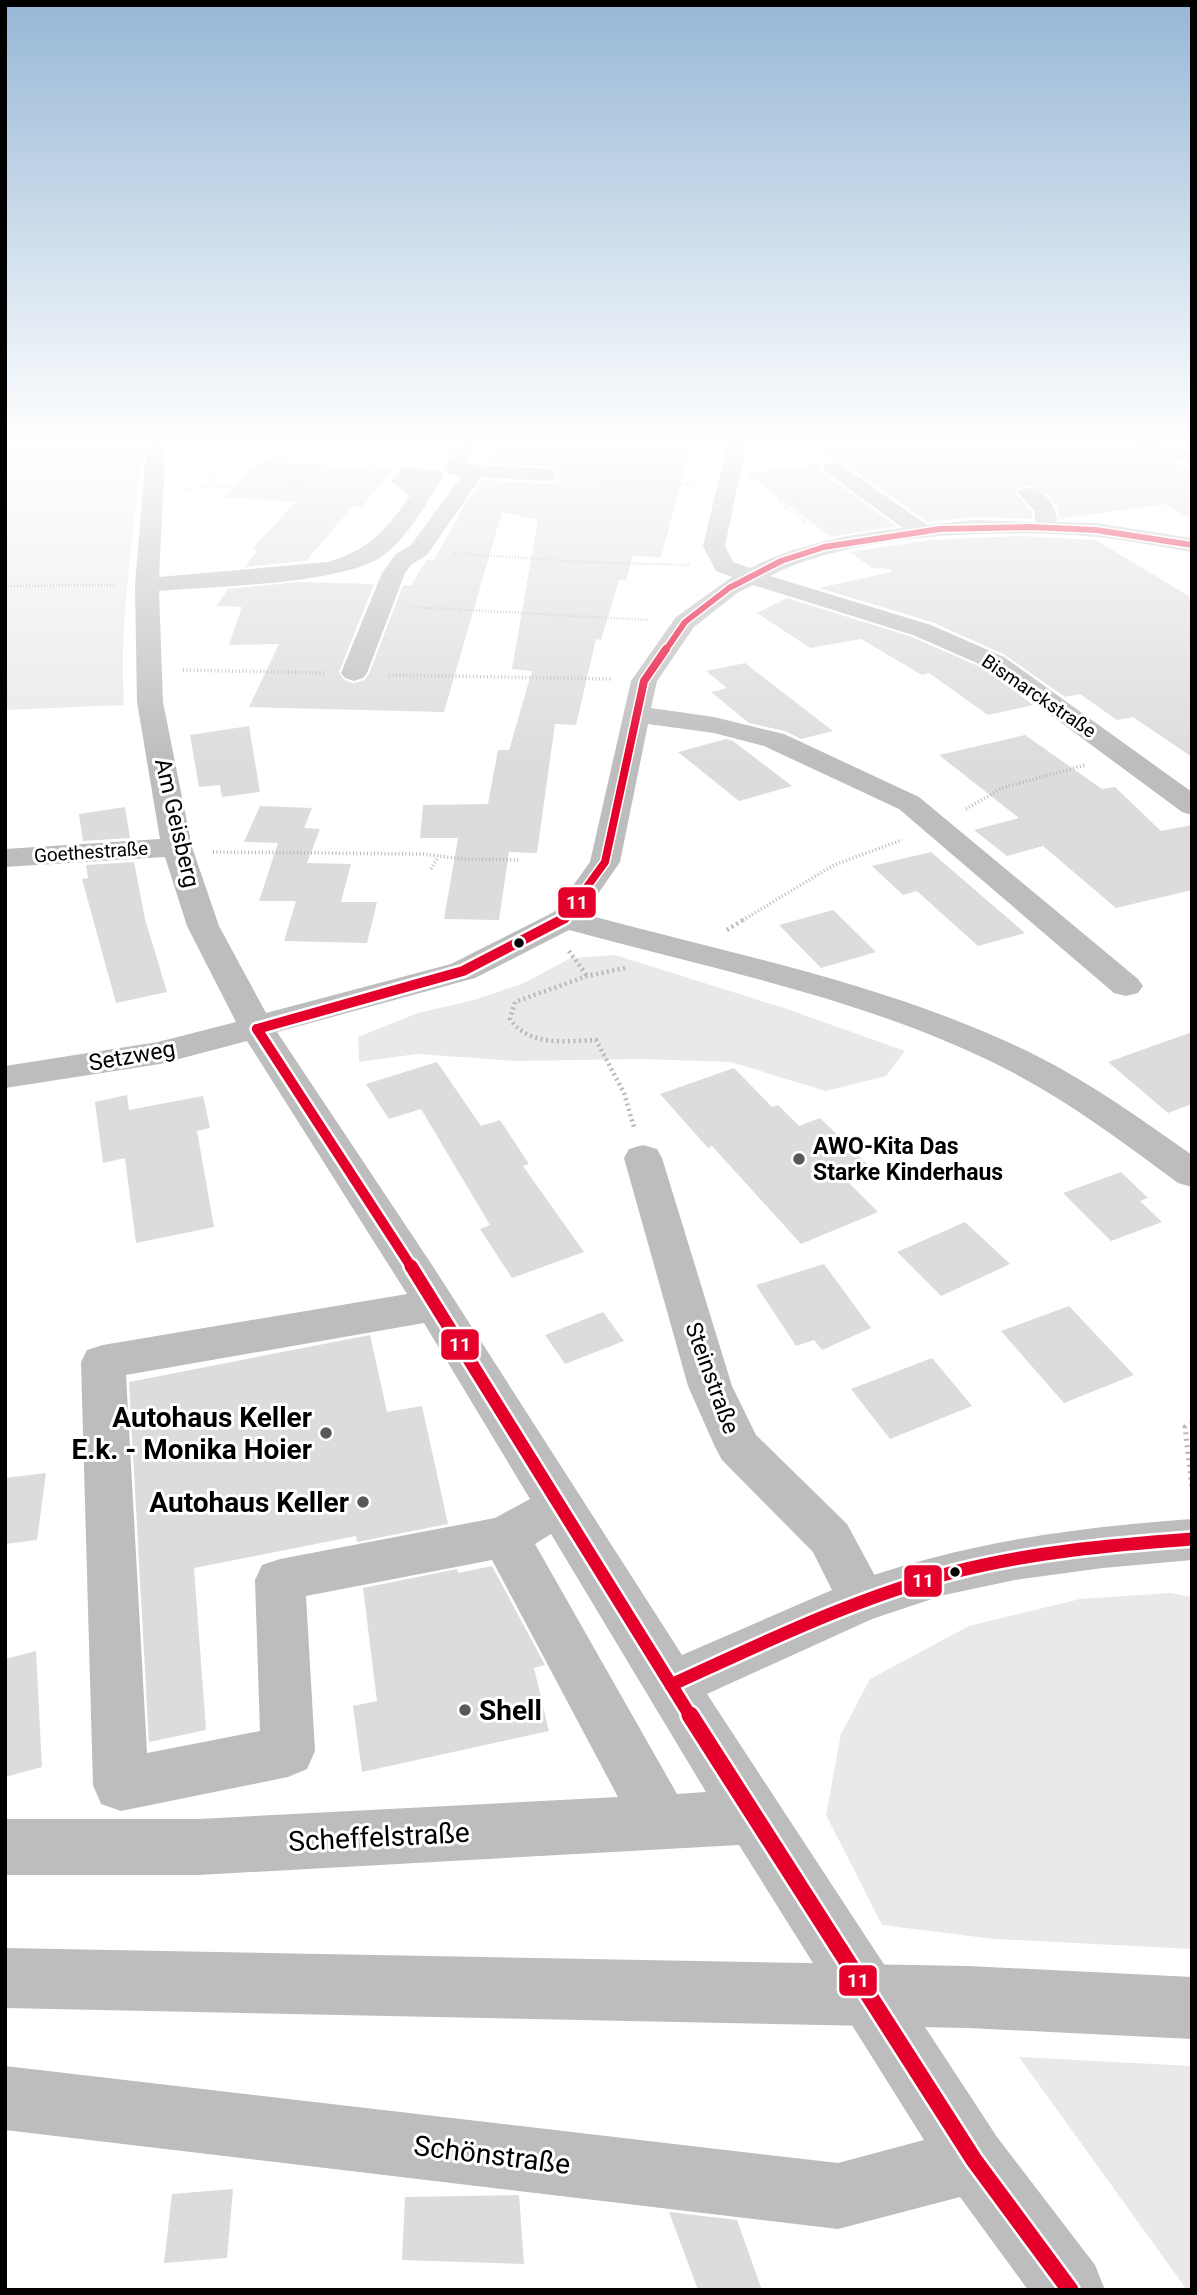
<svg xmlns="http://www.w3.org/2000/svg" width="1197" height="2295" font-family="Roboto,sans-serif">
<rect width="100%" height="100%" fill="#fff"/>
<g fill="#e9e9e9">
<path d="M5 441H142C136 530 118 616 124 705L5 710Z"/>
<polygon points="615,955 787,1009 905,1051 886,1076 826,1091 731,1062 639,1059 517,1061 417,1054 359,1062 358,1037 418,1013 474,1000 524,983 571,958"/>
<polygon points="1169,1593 1192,1597 1192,1949 994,1939 882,1925 826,1815 841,1734 870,1679 969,1626 1080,1599"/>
<polygon points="1019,2057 1192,2066 1192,2290 1187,2290"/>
</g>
<g fill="#dcdcdc">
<polygon points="500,441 693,441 661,557 633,556 626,581 619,580 601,640 596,639 576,725 555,724 537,853 509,852 499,920 444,919 458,838 420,838 423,805 488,804 498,750 509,750 532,671 512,669 538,520 502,512 444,712 249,707 279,644 229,645 242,607 216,606 228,589 298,582 374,584 339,672 344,680 353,683 364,680 369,674 403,585 411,586 426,560 434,560 463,508 482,480 547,484 555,482 559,477 556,469 548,466 488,463"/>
<polygon points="867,441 1122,441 1127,448 1177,463 1192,471 1192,519 1164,504 1059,519 1057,507 1049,495 1028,486 1019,487 1015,493 1032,512 1032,519 974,517 928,522 842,462 833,461 838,461 818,447"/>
<polygon points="261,461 392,470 362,507 353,506 306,561 245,567 258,550 252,549 296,502 224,497"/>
<polygon points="824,463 820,468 824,474 896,526 831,537 746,473"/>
<polygon points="1019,536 1096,540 1192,598 1192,757 1133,717 1117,720 1080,694 1065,697 1005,655 932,622 819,588 892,572 891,569 872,568 850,552 930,540"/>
<polygon points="787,598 912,637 985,669 1033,705 988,715 929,673 922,675 861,639 810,648 757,613"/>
<polygon points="745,663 833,731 801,739 785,731 749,723 711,692 727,688 706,671"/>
<polygon points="249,726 260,792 222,797 220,785 199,787 190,735"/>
<polygon points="1025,735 1102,789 1115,787 1161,831 1192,825 1192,890 1116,908 1043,846 1007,856 974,830 1019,818 939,755"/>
<polygon points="726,739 733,741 792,786 739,801 678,752"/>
<polygon points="260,806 312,808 304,828 320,829 307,863 351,864 341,902 377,902 367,943 284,941 296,901 259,901 278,843 244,842"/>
<polygon points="125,807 130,838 83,841 79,814"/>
<polygon points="931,852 1025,933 978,946 917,891 903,895 872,866"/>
<polygon points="134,862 145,919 167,992 116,1003 82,879 88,878 86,865"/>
<polygon points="833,910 876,952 821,968 779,925"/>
<polygon points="1192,1032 1192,1104 1168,1113 1108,1062"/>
<polygon points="437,1062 481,1126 500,1120 529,1164 523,1166 584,1252 512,1278 480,1229 490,1225 421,1109 389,1119 366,1084"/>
<polygon points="734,1068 772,1107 778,1105 799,1126 820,1118 870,1167 844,1178 878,1212 801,1244 712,1146 708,1148 660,1094"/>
<polygon points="127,1095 129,1110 203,1096 210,1128 197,1131 214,1227 136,1243 125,1158 103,1163 95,1102"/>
<polygon points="1121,1172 1148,1198 1140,1201 1162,1222 1111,1241 1063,1193"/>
<polygon points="965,1222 1010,1264 941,1296 897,1252"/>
<polygon points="824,1264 871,1328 822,1350 814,1340 796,1346 756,1285"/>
<polygon points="1069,1306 1134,1375 1064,1403 1001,1331"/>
<polygon points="603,1312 624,1341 565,1364 545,1335"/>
<polygon points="370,1335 387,1412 422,1406 448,1524 357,1542 356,1536 194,1568 206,1730 149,1742 129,1382"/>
<polygon points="932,1358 972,1406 890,1439 851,1389"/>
<polygon points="46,1473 37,1540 5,1544 5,1478"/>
<polygon points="492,1566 545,1665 534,1668 549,1731 362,1772 353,1706 377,1701 363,1588 457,1569 458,1573"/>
<polygon points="36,1651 42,1767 5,1777 5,1659"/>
<polygon points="233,2189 227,2258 164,2263 172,2194"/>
<polygon points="519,2195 524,2264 402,2260 405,2197"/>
<polygon points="669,2212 737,2220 762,2290 698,2290"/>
</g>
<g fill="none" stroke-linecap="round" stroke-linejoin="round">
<g stroke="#b8b8b8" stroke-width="2.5" stroke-dasharray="1 2" stroke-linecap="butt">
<polyline points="369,441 365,464 379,465"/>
<polyline points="290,443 304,444"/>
<polyline points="272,459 291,456"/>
<polyline points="336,460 359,465 373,477"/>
<polyline points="223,461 209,478 212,486 290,494 321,458"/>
<polyline points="576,478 697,485"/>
<polyline points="182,489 212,486"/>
<polyline points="790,493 796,497 777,500 808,524"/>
<polyline points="452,553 581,562 691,565"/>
<polyline points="5,586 115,585"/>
<polyline points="413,607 649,620"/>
</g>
<g stroke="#b8b8b8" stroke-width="3.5" stroke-dasharray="1 2.5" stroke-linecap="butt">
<polyline points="183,670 325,673"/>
<polyline points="389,675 612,679"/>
<polyline points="966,809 1002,788 1085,765"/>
<polyline points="213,852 423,854 463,859 520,860"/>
<polyline points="431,869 438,857"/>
<polyline points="743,920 834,865 902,840"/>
</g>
<g stroke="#b8b8b8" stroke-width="4.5" stroke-dasharray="2 3.5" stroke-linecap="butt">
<polyline points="727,930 746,918"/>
<polyline points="569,951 587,976"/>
<path d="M625 968 587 976 515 1002 510 1019C529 1047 566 1041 596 1040L624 1093 634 1127"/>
</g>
<polyline stroke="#b8b8b8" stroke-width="5" stroke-dasharray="2 4.5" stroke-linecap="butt" points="1192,1424 1185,1427 1192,1489"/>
<g fill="#bdbdbd" fill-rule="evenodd">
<path d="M147 441H166L159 577 328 562C370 549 385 531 410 496L391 481 400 469 407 467 441 471 444 475C427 502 409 536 384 555 344 585 212 586 159 591L163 702 192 847 219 926 266 1013 451 964 554 912 590 862 631 681 676 617 732 577 716 571 703 546 728 441H747L725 546 733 562 750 568C798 544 849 534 903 528L826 472 823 468 826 464H840L927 525 974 520 1035 522V511L1018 493 1021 489C1041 484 1057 504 1057 522L1096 523 1192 538V552C1160 547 1128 540 1097 537 1005 528 852 533 770 576L931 625 1004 657 1192 792V815L1182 812 986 667 913 635 753 585 737 593 694 627 657 681 651 708 714 717 784 734 919 797 1138 979 1143 986 1138 993 1126 996 1114 993 899 809 764 746 714 733 648 724 620 862 584 914C735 955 894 985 1035 1055 1091 1083 1141 1119 1192 1155V1187L1178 1183C1124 1143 1070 1102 1010 1071 873 1000 716 970 569 930L475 978 277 1032 434 1268 682 1655 832 1590 813 1552 722 1460 715 1447 688 1386 624 1158 629 1149 643 1145 657 1149 662 1158 732 1386 756 1435 847 1524 888 1600 881 1615 707 1694 997 2137 1095 2265 1105 2290H1028L960 2197 838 2229 5 2130V2066L838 2163 924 2140 739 1845 198 1875H5V1819H198L618 1797 492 1560 306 1596 315 1751 307 1769 288 1777 121 1811 101 1804 93 1785 81 1362 87 1350 103 1345 407 1294 247 1041 160 1064 5 1088V1066L158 1042 236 1022 187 926 165 857 5 867V849L160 839 137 702 135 585ZM424 1323 530 1499 495 1518 280 1559 262 1565 255 1580 260 1731 147 1753 126 1375ZM551 1534 706 1792 677 1794 535 1544Z"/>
<polygon points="461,441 480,441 466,464 547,469 554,471 557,475 554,479 547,481 481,477 427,555 412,564 405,573 367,673 363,678 354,681 345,678 341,673 382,573 396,554 411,545 461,477 446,473 443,469"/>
<polygon points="1125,441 1154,441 1192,452 1192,465 1128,445"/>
</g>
<g fill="#bdbdbd" fill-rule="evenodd">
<path d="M1192 1519V1560L1103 1568 1015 1580 944 1595 863 1622 845 1615 838 1600 845 1585C961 1543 1069 1528 1192 1519Z"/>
<polygon points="5,1948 968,1966 1192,1977 1192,2039 968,2028 5,2008"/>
</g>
<defs>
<polyline id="bus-1-far4" points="665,651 685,622 729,588 781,561 824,547 940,529 1031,527 1096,530 1192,545"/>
<polyline id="bus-1-far3" points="563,920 605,862 644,681 666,649"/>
<g id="bus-1-far2">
<polyline points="257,1029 412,1268"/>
<polyline points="257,1029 463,971 565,918"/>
</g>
<g id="bus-1-far1">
<polyline points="411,1266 691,1717"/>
<path d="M671 1685C763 1643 855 1598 954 1572 1032 1552 1112 1545 1192 1539"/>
</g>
<polyline id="bus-1" points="690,1715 974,2160 1070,2290"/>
</defs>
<use href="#bus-1-far4" stroke="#fff" stroke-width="9"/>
<use href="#bus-1-far3" stroke="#fff" stroke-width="11"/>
<use href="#bus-1-far2" stroke="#fff" stroke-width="15"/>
<use href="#bus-1-far1" stroke="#fff" stroke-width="18"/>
<use href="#bus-1" stroke="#fff" stroke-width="22"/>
<use href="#bus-1-far4" stroke="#e4002b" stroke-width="6"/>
<use href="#bus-1-far3" stroke="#e4002b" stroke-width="8"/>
<use href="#bus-1-far2" stroke="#e4002b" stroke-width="10"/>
<use href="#bus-1-far1" stroke="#e4002b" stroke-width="13"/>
<use href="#bus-1" stroke="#e4002b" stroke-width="17"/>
</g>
<linearGradient id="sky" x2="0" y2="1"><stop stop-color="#96b7d6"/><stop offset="0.58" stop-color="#fff"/><stop offset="1" stop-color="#fff" stop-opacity="0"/></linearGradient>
<rect width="1197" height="762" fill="url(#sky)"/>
<g fill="#000" stroke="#fff" stroke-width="2.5">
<circle cx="519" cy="943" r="6"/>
<circle cx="955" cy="1572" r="6"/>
</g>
<g fill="#595959" stroke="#fff" stroke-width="2.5">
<circle cx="799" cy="1159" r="7"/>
<circle cx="326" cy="1433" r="7"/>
<circle cx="363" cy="1502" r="7"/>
<circle cx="465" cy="1710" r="7"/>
</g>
<g text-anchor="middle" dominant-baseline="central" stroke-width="6" stroke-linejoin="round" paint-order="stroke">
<g font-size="19" fill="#000" stroke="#fff">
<text transform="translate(1039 696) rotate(34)">Bismarckstraße</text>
<text transform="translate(91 852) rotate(-4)">Goethestraße</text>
</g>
<g font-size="23" fill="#000" stroke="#fff">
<text transform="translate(177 823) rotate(77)">Am Geisberg</text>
<text transform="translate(132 1056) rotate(-10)">Setzweg</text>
<text transform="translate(712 1378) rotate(70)">Steinstraße</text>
</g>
<g font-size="23" font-weight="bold" fill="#000" stroke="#fff" text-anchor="start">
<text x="813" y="1146">AWO-Kita Das<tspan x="813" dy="26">Starke Kinderhaus</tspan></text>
</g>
<g font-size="28" font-weight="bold" fill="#000" stroke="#fff" text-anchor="end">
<text x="312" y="1417">Autohaus Keller<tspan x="312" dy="32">E.k. - Monika Hoier</tspan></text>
<text x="349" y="1502">Autohaus Keller</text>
<text x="479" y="1710" text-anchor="start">Shell</text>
</g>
<g font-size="28" fill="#000" stroke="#fff">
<text transform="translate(379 1837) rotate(-3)">Scheffelstraße</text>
<text transform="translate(492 2155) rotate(7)">Schönstraße</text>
</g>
</g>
<g stroke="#fff" stroke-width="2.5">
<rect x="557" y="886" width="40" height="33" rx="7" fill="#e4002b"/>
<rect x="440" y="1328" width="40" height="33" rx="7" fill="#e4002b"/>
<rect x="903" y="1564" width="40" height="34" rx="7" fill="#e4002b"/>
<rect x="838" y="1964" width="40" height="33" rx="7" fill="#e4002b"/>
</g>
<g font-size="19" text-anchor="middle" font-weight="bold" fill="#fff">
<text x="577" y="909">11</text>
<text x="460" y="1351">11</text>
<text x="923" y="1587">11</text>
<text x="858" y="1987">11</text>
</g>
<rect width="1197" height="2295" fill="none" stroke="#000000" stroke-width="14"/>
</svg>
